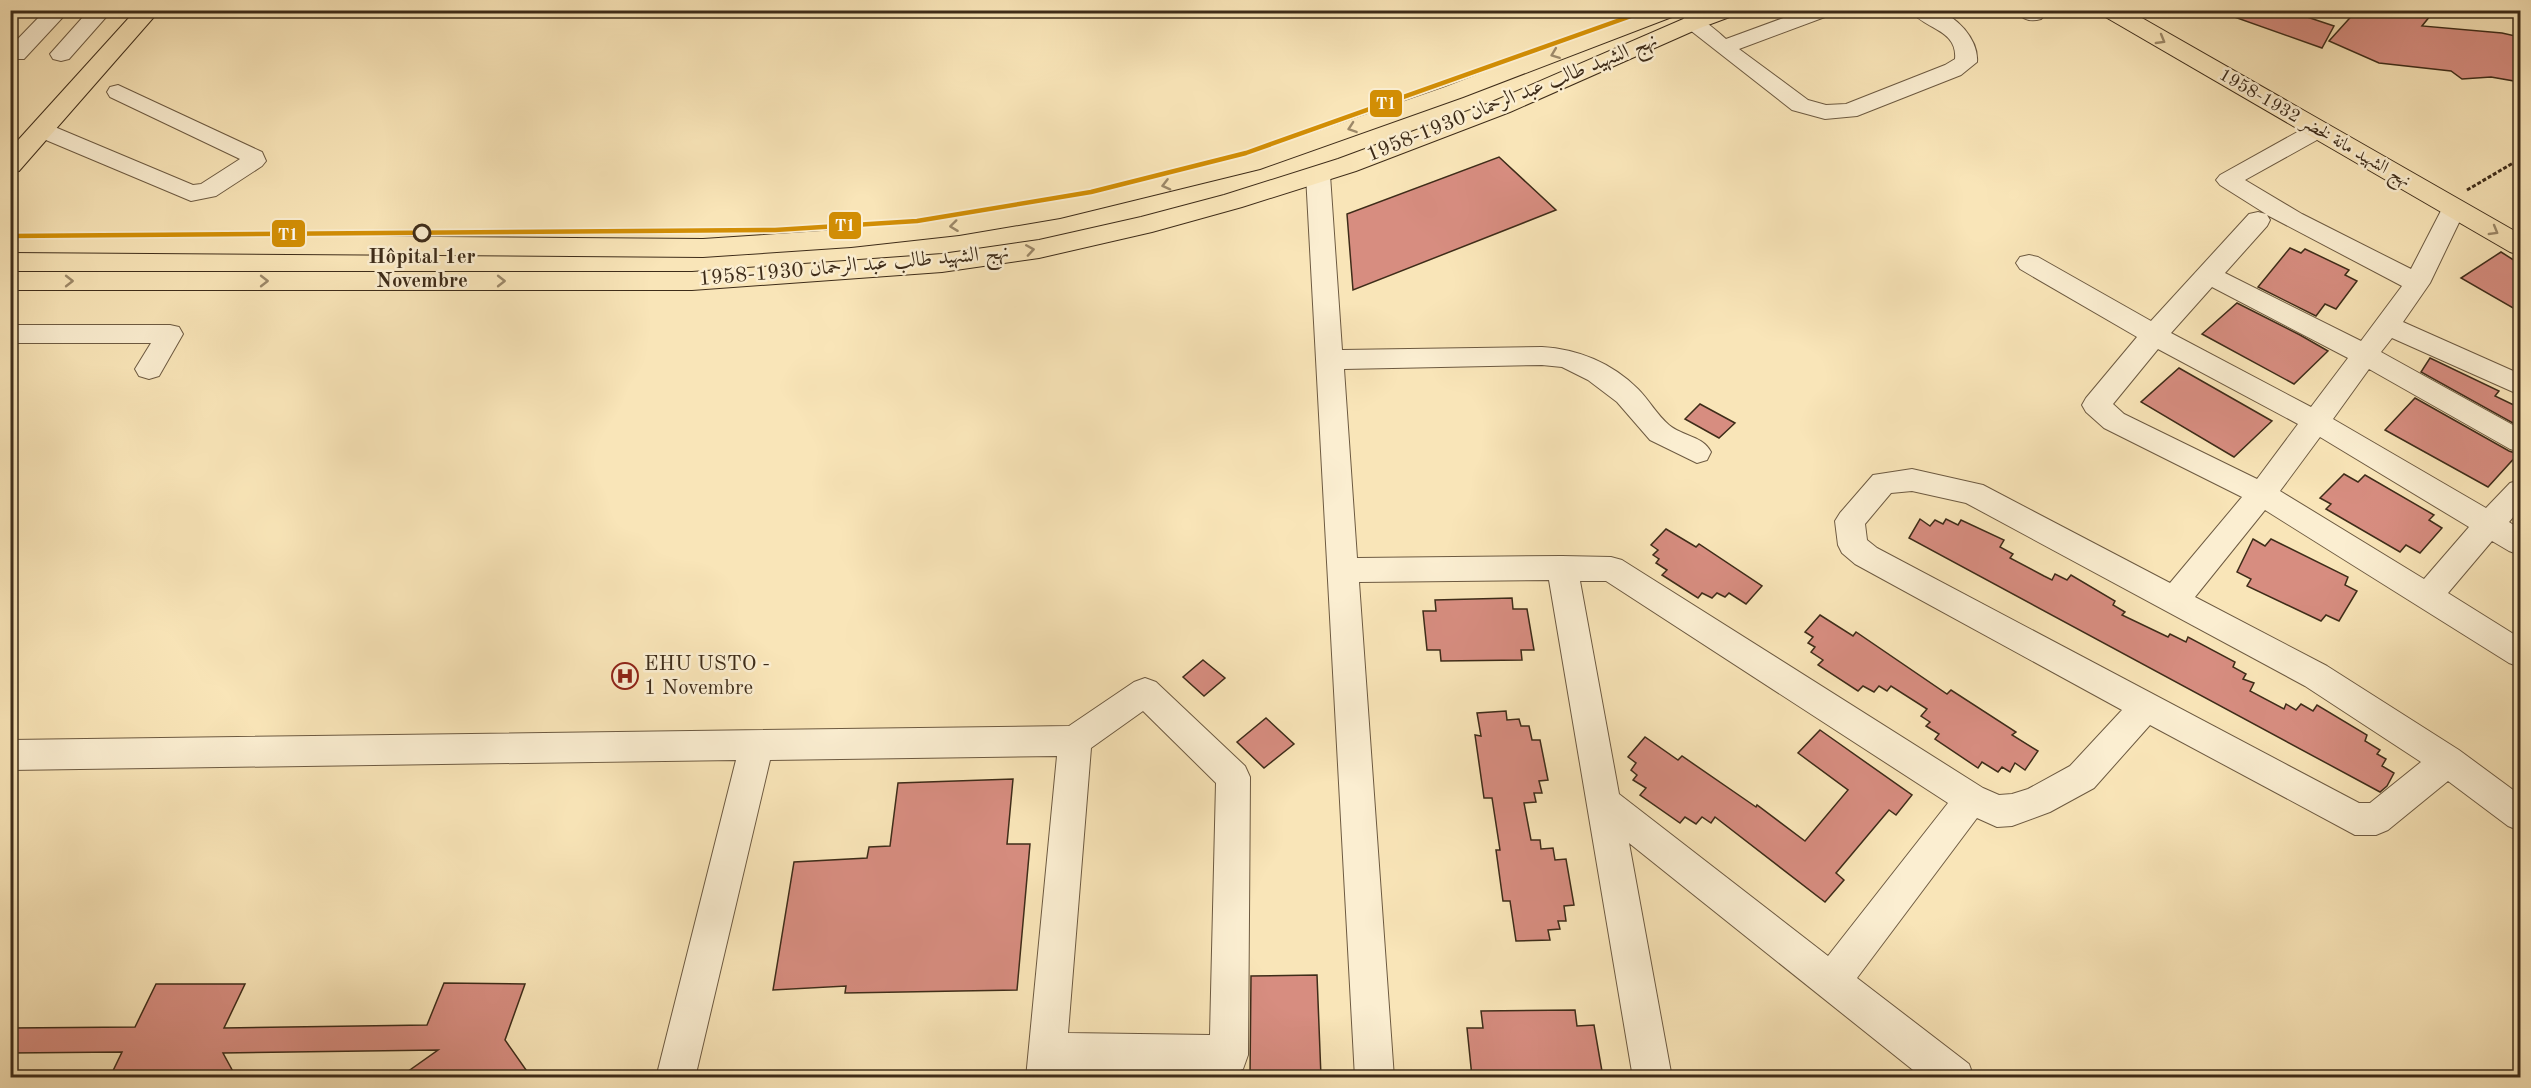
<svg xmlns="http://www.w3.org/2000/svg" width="2531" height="1088" font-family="'Old Standard TT',Amiri,serif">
<rect width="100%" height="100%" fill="#f9e5b8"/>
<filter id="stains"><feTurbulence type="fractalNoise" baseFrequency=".00333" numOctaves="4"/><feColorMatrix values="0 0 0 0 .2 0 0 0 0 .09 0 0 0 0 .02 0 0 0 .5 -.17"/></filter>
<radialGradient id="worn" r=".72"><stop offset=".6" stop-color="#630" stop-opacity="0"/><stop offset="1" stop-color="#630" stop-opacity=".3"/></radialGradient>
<g fill="#d78d80" stroke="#3e2c19" stroke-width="1.5">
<polygon points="2223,10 2286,10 2334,26 2322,48 2223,13"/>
<polygon points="2357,10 2435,10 2422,26 2502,33 2520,37 2520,82 2491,77 2462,79 2451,71 2379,63 2329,41"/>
<polygon points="1499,157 1556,210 1353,290 1347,214"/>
<polygon points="2290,248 2301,253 2305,249 2349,270 2345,275 2357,281 2336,309 2325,304 2316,316 2258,287"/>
<polygon points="2501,252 2520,264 2520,312 2461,278"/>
<polygon points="2237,303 2300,335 2328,351 2294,384 2202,334"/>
<polygon points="2430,358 2499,391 2495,396 2520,408 2520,427 2421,372"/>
<polygon points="2179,368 2272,421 2234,457 2141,402"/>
<polygon points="2415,398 2509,451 2518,454 2488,487 2385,430"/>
<polygon points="1700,404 1735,423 1719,438 1685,419"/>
<polygon points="2344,474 2358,482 2365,475 2434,515 2429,520 2442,528 2420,553 2406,545 2400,552 2326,509 2331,504 2320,498"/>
<polygon points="1920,519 1930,526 1935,520 1943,524 1946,519 1958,525 1961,520 2004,540 2000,547 2013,554 2010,558 2044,576 2052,580 2055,574 2067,580 2071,575 2115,601 2113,605 2125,612 2122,615 2168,637 2170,634 2186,642 2188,637 2235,662 2233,667 2246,674 2243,679 2254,683 2250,691 2284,709 2286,704 2296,710 2301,704 2313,711 2317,705 2367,735 2365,741 2380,750 2377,754 2386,759 2382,766 2394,773 2387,786 2380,792 1909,538"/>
<polygon points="1666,529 1696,547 1699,544 1762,586 1746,604 1729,593 1725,597 1717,593 1712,598 1702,593 1698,598 1662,575 1667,570 1656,563 1659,559 1653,555 1658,550 1651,545"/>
<polygon points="2253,539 2265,546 2271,539 2348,577 2345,585 2357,591 2339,621 2326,615 2321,621 2247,586 2251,579 2237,572"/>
<polygon points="1512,598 1513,609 1527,609 1534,650 1521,650 1522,660 1441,661 1440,650 1427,650 1423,611 1436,611 1435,600"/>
<polygon points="1820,615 1853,636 1856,632 1947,694 1951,690 2016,732 2012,735 2038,751 2025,770 2015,763 2010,772 2002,767 1998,772 1982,762 1978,768 1935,739 1939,734 1926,726 1930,722 1921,716 1927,709 1891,686 1887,691 1879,686 1874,692 1863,686 1858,691 1818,665 1823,660 1811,652 1815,647 1808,643 1813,637 1805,632"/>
<polygon points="1203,660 1225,678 1204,696 1183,677"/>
<polygon points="1506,711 1507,720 1519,719 1521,726 1529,726 1532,740 1540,740 1548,780 1539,781 1542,793 1534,793 1536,802 1524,803 1531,840 1540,840 1541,849 1553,848 1555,860 1566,859 1574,905 1564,906 1566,921 1558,921 1560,929 1548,930 1550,940 1516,941 1510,901 1503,901 1496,850 1500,850 1492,798 1484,798 1475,735 1481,736 1477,713"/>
<polygon points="1266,718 1294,744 1264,768 1237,742"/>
<polygon points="1820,730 1912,795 1896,815 1889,810 1836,873 1844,880 1825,902 1715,817 1711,823 1702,817 1696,824 1685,817 1680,823 1640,795 1646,788 1633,780 1637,775 1631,770 1636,763 1628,757 1645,737 1678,760 1682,756 1756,807 1757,805 1805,841 1848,790 1798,753"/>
<polygon points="1013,779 1007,844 1030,844 1017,990 845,993 846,986 773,990 794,862 867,858 869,847 890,846 898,783"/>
<polygon points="1317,975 1321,1077 1250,1077 1251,976"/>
<polygon points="444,983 525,984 505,1040 531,1077 400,1077 438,1050 223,1053 236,1077 110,1077 122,1052 10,1053 10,1028 135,1027 156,984 245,984 224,1028 427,1025"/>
<polygon points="1575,1010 1577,1026 1594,1025 1603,1077 1472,1077 1467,1028 1483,1028 1481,1011"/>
</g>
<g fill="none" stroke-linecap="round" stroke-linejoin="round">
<defs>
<g id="minor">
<polygon points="10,10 125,10 122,14 107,16 69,59 61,61 53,59 50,54 83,17 63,17 24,59 10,59 10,47 39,17 10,17"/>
<path d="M1805 10H1836L1833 14 1739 49 1808 100 1826 105 1846 104 1945 65 1955 59C1958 29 1923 29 1910 10 1918 10 1926 9 1934 10 1956 14 1979 40 1977 62L1961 75 1857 116 1825 119 1792 110 1681 23 1684 18C1701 14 1714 29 1726 39Z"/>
<path d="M2016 10H2041L2045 15 2041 19C2031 22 2022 20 2016 10Z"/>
<polygon points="118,85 262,152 266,161 262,166 216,196 191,201 34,135 30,130 34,125 42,123 50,125 193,185 201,184 240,159 110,97 107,92 110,87"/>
<path d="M2318 123 2326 125 2330 130 2326 135 2245 180 2302 214 2411 269 2445 203 2454 200 2463 203 2466 208 2430 283 2403 322 2520 374V395L2392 338 2381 352 2520 429V452L2510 449 2369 369 2333 419 2486 508 2510 483 2520 480V509L2509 522 2520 529V555L2509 551 2492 541 2448 593 2520 638V667L2509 663 2265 510 2195 597 2327 666 2459 750 2520 795V831L2508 826 2448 781 2388 830 2376 835H2355L2150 725 2094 788 2050 812 2012 826 1997 827 1977 818 1857 978 1969 1064 1974 1078H1923L1629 843 1672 1078H1633L1549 580 1359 582 1394 1078H1355L1306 175 1310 170 1318 168 1326 170 1330 175 1342 350 1542 347C1578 349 1612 363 1638 389 1649 400 1657 415 1669 425 1682 436 1703 436 1711 452L1707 460 1697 463 1650 440 1617 402 1588 380 1562 367 1542 365 1344 369 1357 558 1562 556 1611 557 1622 560 1983 788 1999 795 2012 794 2028 789 2070 766 2122 710 1855 564 1842 553 1838 545 1835 521 1840 513 1873 475 1912 469 1983 485 2170 583 2242 497 2104 428 2086 412 2082 405 2086 398 2137 337 2020 269 2016 263 2020 257 2029 255 2038 257 2151 321 2249 214 2258 212 2266 214 2220 185 2216 180 2220 175 2310 125ZM2267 215 2402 286 2361 341 2225 273 2267 226 2270 220ZM2212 287 2348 358 2311 407 2171 333ZM2158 349 2298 424 2257 479 2124 414 2113 404ZM2320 437 2469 527 2424 579 2280 491ZM1912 491 1966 503 2305 686 2421 762 2370 803H2359L1877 548 1867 540 1865 524 1891 493ZM1580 581H1606L1948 803 1828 956 1619 794Z"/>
<polygon points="10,325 170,325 179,327 183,334 159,376 149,379 139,376 135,369 151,343 10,343"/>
<path d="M1145 678 1156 682 1245 766 1250 777 1248 1055 1243 1069 1229 1074 1065 1072V1078H1026L1057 756 770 760 695 1078H656L736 760 10 770V740L1069 726 1134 682ZM1143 711 1216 783 1210 1035 1068 1033 1091 748Z"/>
</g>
<g id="major">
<polygon points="136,10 160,10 19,171 10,173 10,149"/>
<polygon points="1647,10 1680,10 1677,15 1463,97 1260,169 1060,218 959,235 851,247 703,257 10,252 10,234 703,239 851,229 959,217 1060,200 1243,157 1445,87"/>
<polygon points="1704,10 1738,10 1735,15 1700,28 1510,112 1356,171 1242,207 1152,232 1039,258 942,272 692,290 10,290 10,272 692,272 942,254 1039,240 1141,217 1224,195 1338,159 1492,102"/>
<polygon points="2099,10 2128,10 2520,234 2520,255 2510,252 2102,15"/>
</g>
</defs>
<use href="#minor" stroke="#6d5a41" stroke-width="2"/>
<use href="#major" stroke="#3e2c19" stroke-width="2"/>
<polyline stroke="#3e2c19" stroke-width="3" stroke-dasharray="4 2" stroke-linecap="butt" points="2467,190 2520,159"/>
<use href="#minor" fill="#fbeed1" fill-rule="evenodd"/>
<use href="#major" fill="#f9e5b8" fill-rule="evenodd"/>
<defs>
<polyline id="tram-1" points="10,236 775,230 917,221 1091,192 1246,153 1648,10"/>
</defs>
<use href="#tram-1" stroke="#fbeed1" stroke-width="8"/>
<use href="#tram-1" stroke="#d28e05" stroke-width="4.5"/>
</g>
<defs><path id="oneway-chevron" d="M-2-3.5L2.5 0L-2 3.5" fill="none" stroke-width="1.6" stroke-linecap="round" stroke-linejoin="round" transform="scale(1.5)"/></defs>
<g stroke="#9c8868">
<use href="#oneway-chevron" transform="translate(2161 40) rotate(30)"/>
<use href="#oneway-chevron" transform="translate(1555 54) rotate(159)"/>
<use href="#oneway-chevron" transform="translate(1352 128) rotate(161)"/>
<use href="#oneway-chevron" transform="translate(1166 185) rotate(166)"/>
<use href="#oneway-chevron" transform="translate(954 226) rotate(173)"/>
<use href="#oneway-chevron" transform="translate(2494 231) rotate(30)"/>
<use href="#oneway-chevron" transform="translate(1030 250) rotate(-9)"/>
<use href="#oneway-chevron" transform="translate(69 281)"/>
<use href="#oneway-chevron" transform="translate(264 281)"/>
<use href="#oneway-chevron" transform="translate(501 281)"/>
</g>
<defs>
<symbol id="hospital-ring" viewBox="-11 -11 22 22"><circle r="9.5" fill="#fbeed1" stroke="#8f2418" stroke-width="1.5"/><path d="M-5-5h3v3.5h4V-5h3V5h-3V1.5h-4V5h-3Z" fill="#8f2418"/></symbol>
</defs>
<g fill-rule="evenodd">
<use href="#hospital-ring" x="610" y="661" width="30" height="30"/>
</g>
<circle fill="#fbeed1" stroke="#3e2c19" stroke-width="3" cx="422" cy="233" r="8"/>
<g text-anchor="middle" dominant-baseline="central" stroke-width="5" stroke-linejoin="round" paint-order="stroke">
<g font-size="18" fill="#3e2c19" stroke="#fbeed1">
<text transform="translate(2315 128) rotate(30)">نهج الشهيد مانة لخضر 1932-1958</text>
</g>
<g font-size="21" fill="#3e2c19" stroke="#fbeed1">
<text transform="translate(1512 98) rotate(-22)">نهج الشهيد طالب عبد الرحمان 1930-1958</text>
<text transform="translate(854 266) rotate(-5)">نهج الشهيد طالب عبد الرحمان 1930-1958</text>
</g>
<g font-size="21" font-weight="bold" fill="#3e2c19" stroke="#fbeed1">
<text x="422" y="257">Hôpital 1er<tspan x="422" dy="24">Novembre</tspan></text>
</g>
<g font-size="21" fill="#3e2c19" stroke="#fbeed1" text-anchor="start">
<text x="644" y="664">EHU USTO -<tspan x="644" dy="24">1 Novembre</tspan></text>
</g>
</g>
<g stroke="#fbeed1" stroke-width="2">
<rect x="1369" y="89" width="34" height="29" rx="6" fill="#d28e05"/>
<rect x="828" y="211" width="34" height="29" rx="6" fill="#d28e05"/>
<rect x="271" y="219" width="35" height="29" rx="6" fill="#d28e05"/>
</g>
<g font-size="16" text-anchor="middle" font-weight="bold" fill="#fff">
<text x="1386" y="109">T1</text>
<text x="845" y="231">T1</text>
<text x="288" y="240">T1</text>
</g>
<rect width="2531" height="1088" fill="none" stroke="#f9e5b8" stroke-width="36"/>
<rect x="12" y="12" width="2507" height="1064" fill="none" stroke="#3e2c19" stroke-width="3"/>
<rect x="18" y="18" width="2495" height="1052" fill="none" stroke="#3e2c19" stroke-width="1.5"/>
<rect width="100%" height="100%" filter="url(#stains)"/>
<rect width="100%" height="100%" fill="url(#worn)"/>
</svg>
